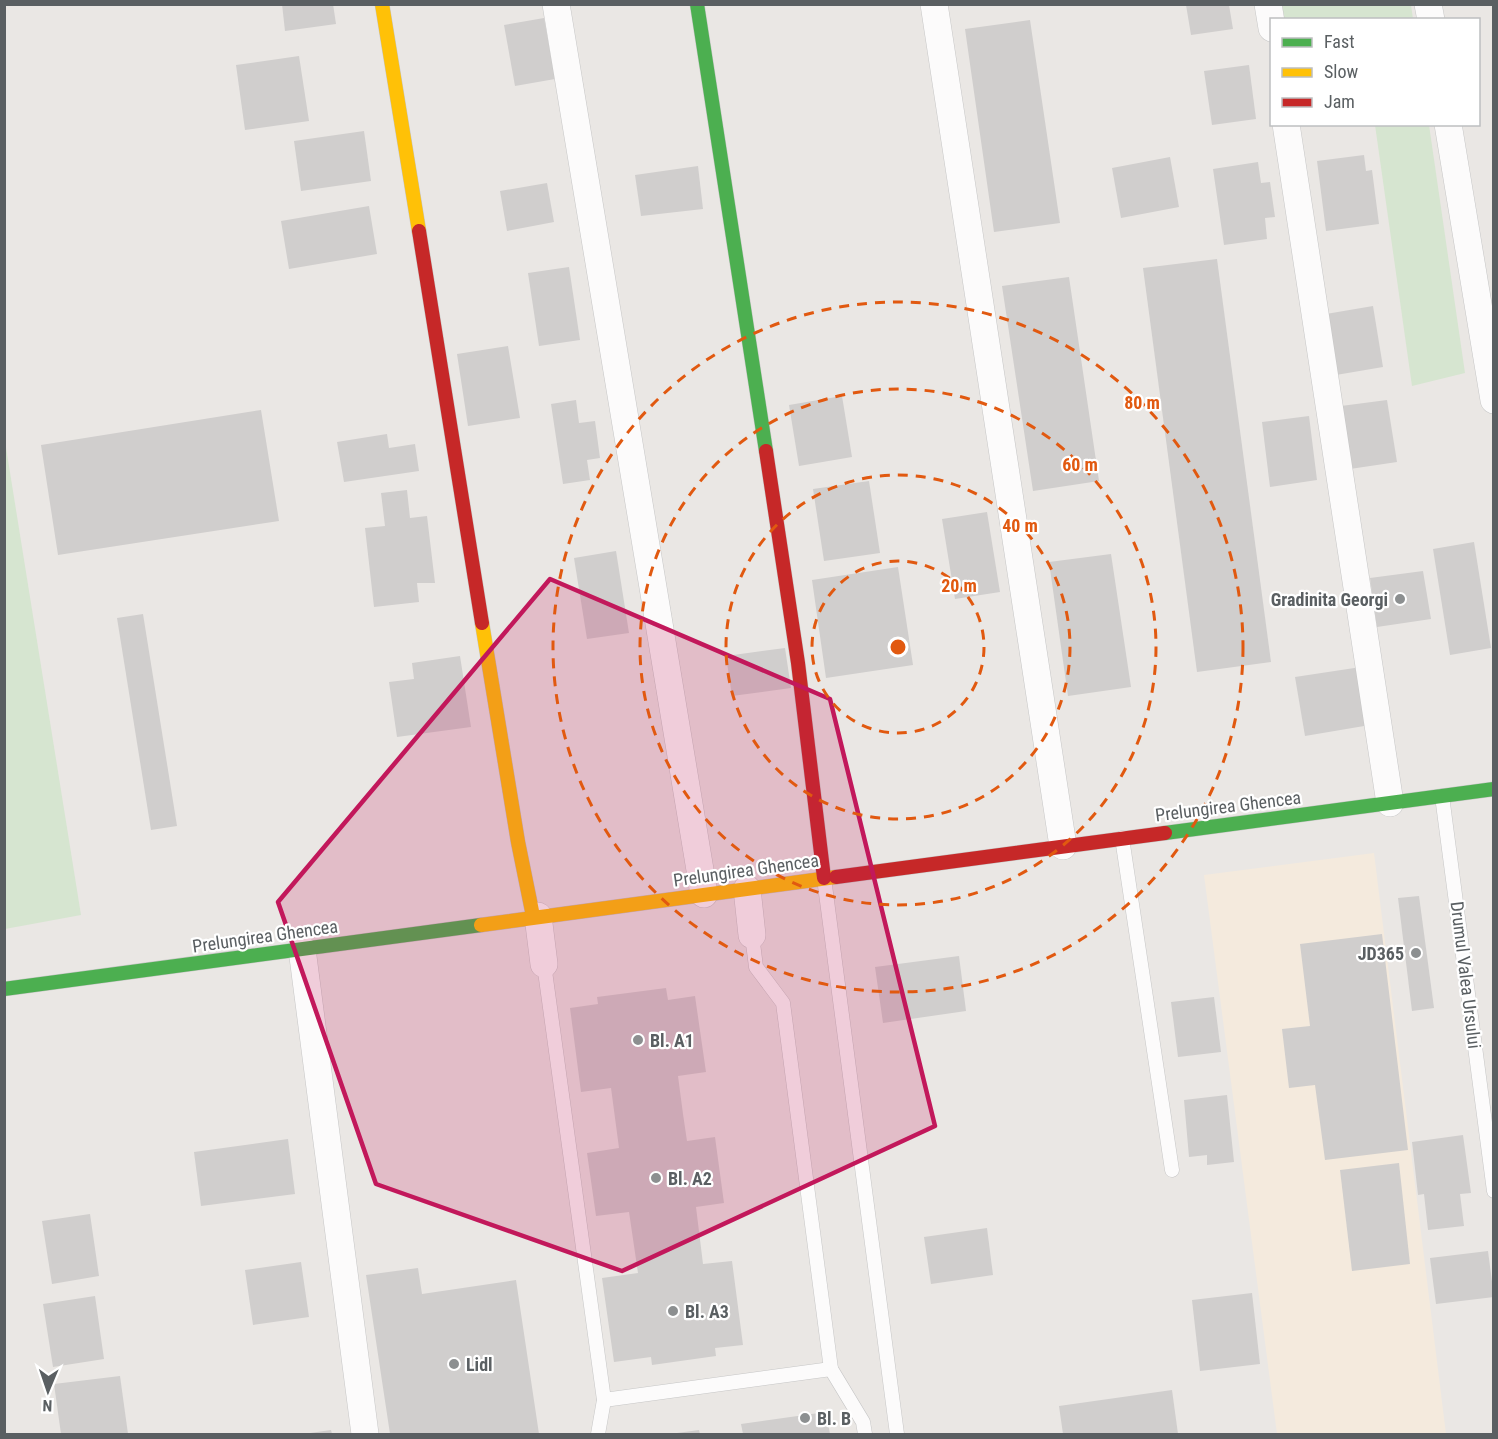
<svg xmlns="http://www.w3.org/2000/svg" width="1498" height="1439" font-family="'Roboto Condensed',sans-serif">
<rect width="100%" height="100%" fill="#eae7e4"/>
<polygon fill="#f4eadd" points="1374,853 1446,1434 1277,1434 1204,875"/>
<g fill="#d6e5d0">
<polygon points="1282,5 1411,5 1413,19 1284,19"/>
<polygon points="1375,125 1429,125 1465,373 1412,386"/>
<polygon points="4,435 81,915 5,929 4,929"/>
</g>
<g fill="#d0cecd">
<polygon points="282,4 333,4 336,24 285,31"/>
<polygon points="1186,5 1229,5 1233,29 1191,35"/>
<polygon points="544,18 555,79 515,86 504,25"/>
<polygon points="1030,20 1060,223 994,232 965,29"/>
<polygon points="299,56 309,121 245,130 236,65"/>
<polygon points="1249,65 1256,119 1212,125 1204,71"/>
<polygon points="364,131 371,181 301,191 294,141"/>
<polygon points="1364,155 1366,171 1372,170 1379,224 1326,231 1317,161"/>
<polygon points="1170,157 1179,207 1121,218 1112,168"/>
<polygon points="1258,162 1261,183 1270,182 1275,217 1265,218 1267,239 1224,245 1213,169"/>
<polygon points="698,166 703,209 641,216 635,175"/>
<polygon points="547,183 554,222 507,231 500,191"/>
<polygon points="369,206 377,254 289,269 281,221"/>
<polygon points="1217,259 1271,662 1197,672 1143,268"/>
<polygon points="569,267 580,340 539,346 528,273"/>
<polygon points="1069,277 1099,481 1033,491 1002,286"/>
<polygon points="1373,306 1383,367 1336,375 1326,314"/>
<polygon points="508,346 520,418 468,426 457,354"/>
<polygon points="842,396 852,457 799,466 789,405"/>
<polygon points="576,400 579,423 595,421 600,458 587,460 590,480 563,484 551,404"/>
<polygon points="1387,400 1397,462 1350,469 1341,406"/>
<polygon points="261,410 279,521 58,555 41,445"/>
<polygon points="1309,416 1317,480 1270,487 1262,422"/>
<polygon points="387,434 389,448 415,444 419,471 344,482 337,442"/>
<polygon points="869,481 880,553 824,561 813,489"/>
<polygon points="407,490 410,518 427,516 435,583 417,583 419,602 374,607 365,528 385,526 381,493"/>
<polygon points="987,512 1000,592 955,599 942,519"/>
<polygon points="1474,542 1491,648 1450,655 1433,549"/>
<polygon points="616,551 629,633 587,639 574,558"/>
<polygon points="1111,554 1131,687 1068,696 1049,562"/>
<polygon points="898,567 913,665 826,678 812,580"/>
<polygon points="1423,571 1431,619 1377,627 1370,578"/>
<polygon points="143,614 177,826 151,830 117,618"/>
<polygon points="785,648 791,688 732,696 726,656"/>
<polygon points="460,656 471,727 397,737 389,682 414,679 412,663"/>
<polygon points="1361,667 1370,725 1305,736 1295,677"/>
<polygon points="1419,896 1434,1008 1412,1011 1398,898"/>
<polygon points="1382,934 1408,1150 1325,1160 1315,1085 1289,1088 1282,1029 1310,1026 1300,944"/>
<polygon points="959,956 966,1011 883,1023 875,967"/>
<polygon points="666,988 668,1000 695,996 706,1072 678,1076 683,1114 687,1141 715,1137 724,1203 696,1207 703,1264 732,1261 743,1345 715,1348 716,1356 652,1365 651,1357 614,1362 602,1278 638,1273 629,1212 596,1216 587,1153 619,1148 611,1088 581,1092 570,1008 598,1004 597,997"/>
<polygon points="1214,997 1221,1052 1178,1057 1171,1002"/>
<polygon points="1227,1095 1234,1162 1207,1165 1207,1155 1189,1157 1184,1100"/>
<polygon points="1463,1135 1471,1193 1460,1194 1464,1226 1428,1230 1424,1194 1418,1195 1412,1142"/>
<polygon points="288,1139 295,1194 201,1206 194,1152"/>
<polygon points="1399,1163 1410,1264 1352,1271 1340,1170"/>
<polygon points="90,1214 99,1276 52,1284 42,1221"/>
<polygon points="987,1228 993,1275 931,1284 924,1237"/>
<polygon points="1488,1251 1494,1297 1436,1304 1430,1258"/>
<polygon points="301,1262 309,1317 253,1325 245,1270"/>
<polygon points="418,1268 422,1294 516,1280 539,1434 390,1434 366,1275"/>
<polygon points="1252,1293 1260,1364 1200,1371 1192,1300"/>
<polygon points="95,1296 104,1359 53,1367 43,1304"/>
<polygon points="120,1376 128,1434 61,1434 54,1384"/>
<polygon points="1172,1390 1178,1434 1063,1434 1059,1406"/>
<polygon points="826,1412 830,1434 743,1434 741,1424"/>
<polygon points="331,1430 332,1434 310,1434 310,1433"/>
<polygon points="699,1430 700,1434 677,1434 677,1433"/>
</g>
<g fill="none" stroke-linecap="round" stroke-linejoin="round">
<defs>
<g id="lane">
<polyline points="1442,796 1494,1191"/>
<polyline points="1122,838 1172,1170"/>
<polyline points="824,878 897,1434"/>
<polyline points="752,935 756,967 783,1003 831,1369 863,1422 865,1434"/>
<polyline points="544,964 604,1400 598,1434"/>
<polyline points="604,1400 831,1369"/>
</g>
<g id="street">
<polyline points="556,4 704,894"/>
<polyline points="934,4 1063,846"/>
<polyline points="1268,4 1272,28"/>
<polyline points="1428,4 1431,20"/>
<polyline points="1286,124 1390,803"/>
<polyline points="1448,124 1494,400"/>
<polyline points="747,889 752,935"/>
<polyline points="538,916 544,964"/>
<polyline points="302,949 365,1434"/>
</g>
<g id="fast">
<polyline points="697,4 766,451"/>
<polyline points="1165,833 1494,789"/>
<polyline points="4,989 481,925"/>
</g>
<g id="slow">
<polyline points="382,4 419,231"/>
<polyline points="482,623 518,842 533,916"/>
<polyline points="481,925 836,877"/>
</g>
<g id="jam">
<polyline points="419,231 482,623"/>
<polyline points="766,451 798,663 824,878"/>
<polyline points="836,877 1165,833"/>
</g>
</defs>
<use href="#lane" stroke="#c6c6c6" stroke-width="15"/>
<use href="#street" stroke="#c6c6c6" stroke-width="28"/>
<use href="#fast" stroke="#c6c6c5" stroke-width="15"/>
<use href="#slow" stroke="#c6c6c5" stroke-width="15"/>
<use href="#jam" stroke="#c6c6c5" stroke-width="15"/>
<use href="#lane" stroke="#fcfbfb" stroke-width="14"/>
<use href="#street" stroke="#fcfbfb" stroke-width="27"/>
<use href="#fast" stroke="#4caf50" stroke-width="14"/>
<use href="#slow" stroke="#ffc107" stroke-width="14"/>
<use href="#jam" stroke="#c62828" stroke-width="14"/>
</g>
<path fill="#c2185b" fill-opacity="0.2" stroke="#c2185b" stroke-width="4.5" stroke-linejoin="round" d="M550 579 830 699 935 1126 622 1271 376 1184 278 902Z"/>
<g fill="none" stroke="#e15910" stroke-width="3" stroke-dasharray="10 8">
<circle cx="898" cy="647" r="86"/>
<circle cx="898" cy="647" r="172"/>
<circle cx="898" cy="647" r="258"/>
<circle cx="898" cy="647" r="345"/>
</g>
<g fill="#8c8f90" stroke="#fff" stroke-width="2">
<circle cx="1400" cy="599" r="6"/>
<circle cx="1416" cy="953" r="6"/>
<circle cx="638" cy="1040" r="6"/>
<circle cx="656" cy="1178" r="6"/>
<circle cx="673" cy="1311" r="6"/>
<circle cx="454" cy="1364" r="6"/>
<circle cx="805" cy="1418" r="6"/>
</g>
<g text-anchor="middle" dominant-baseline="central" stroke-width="4.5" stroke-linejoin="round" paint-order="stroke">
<g font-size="18" font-weight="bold" fill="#5a5f62" stroke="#fff" text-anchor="start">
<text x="1388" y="599" text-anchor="end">Gradinita Georgi</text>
<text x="1404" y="953" text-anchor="end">JD365</text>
<text x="650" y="1040">Bl. A1</text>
<text x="668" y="1178">Bl. A2</text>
<text x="685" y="1311">Bl. A3</text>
<text x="466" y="1364">Lidl</text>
<text x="817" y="1418">Bl. B</text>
</g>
<g font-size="18" fill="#5a5f62" stroke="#fff">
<text transform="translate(1228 806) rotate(-7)">Prelungirea Ghencea</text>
<text transform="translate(746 870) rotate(-8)">Prelungirea Ghencea</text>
<text transform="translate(265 936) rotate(-8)">Prelungirea Ghencea</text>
<text transform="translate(1466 975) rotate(83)">Drumul Valea Ursului</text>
</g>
</g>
<circle cx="898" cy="647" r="9" fill="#e15910" stroke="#fff" stroke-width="3"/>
<g font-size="18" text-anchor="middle" font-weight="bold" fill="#e15910" stroke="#fff" stroke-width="4.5" stroke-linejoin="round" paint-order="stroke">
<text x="1142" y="409">80 m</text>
<text x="1080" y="471">60 m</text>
<text x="1020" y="532">40 m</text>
<text x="959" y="592">20 m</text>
</g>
<rect width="1498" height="1439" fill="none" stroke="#5a5f62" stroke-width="12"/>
<rect x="1270" y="18" width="210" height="108" fill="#ffffff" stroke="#bdbfc0" stroke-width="1.5"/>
<rect x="1282" y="38" width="30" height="9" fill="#4caf50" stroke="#bdbfc0" stroke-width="1.5"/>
<text x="1324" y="48" font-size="18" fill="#5a5f62">Fast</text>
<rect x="1282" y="68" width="30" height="9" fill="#ffc107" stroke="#bdbfc0" stroke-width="1.5"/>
<text x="1324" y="78" font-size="18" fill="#5a5f62">Slow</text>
<rect x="1282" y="98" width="30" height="9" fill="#c62828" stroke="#bdbfc0" stroke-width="1.5"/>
<text x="1324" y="108" font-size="18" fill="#5a5f62">Jam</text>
<g transform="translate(48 1391) rotate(182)" stroke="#ffffff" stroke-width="4.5" paint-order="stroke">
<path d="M0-4.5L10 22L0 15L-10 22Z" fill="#5a5f62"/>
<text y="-9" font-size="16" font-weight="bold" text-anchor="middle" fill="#5a5f62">N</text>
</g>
</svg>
